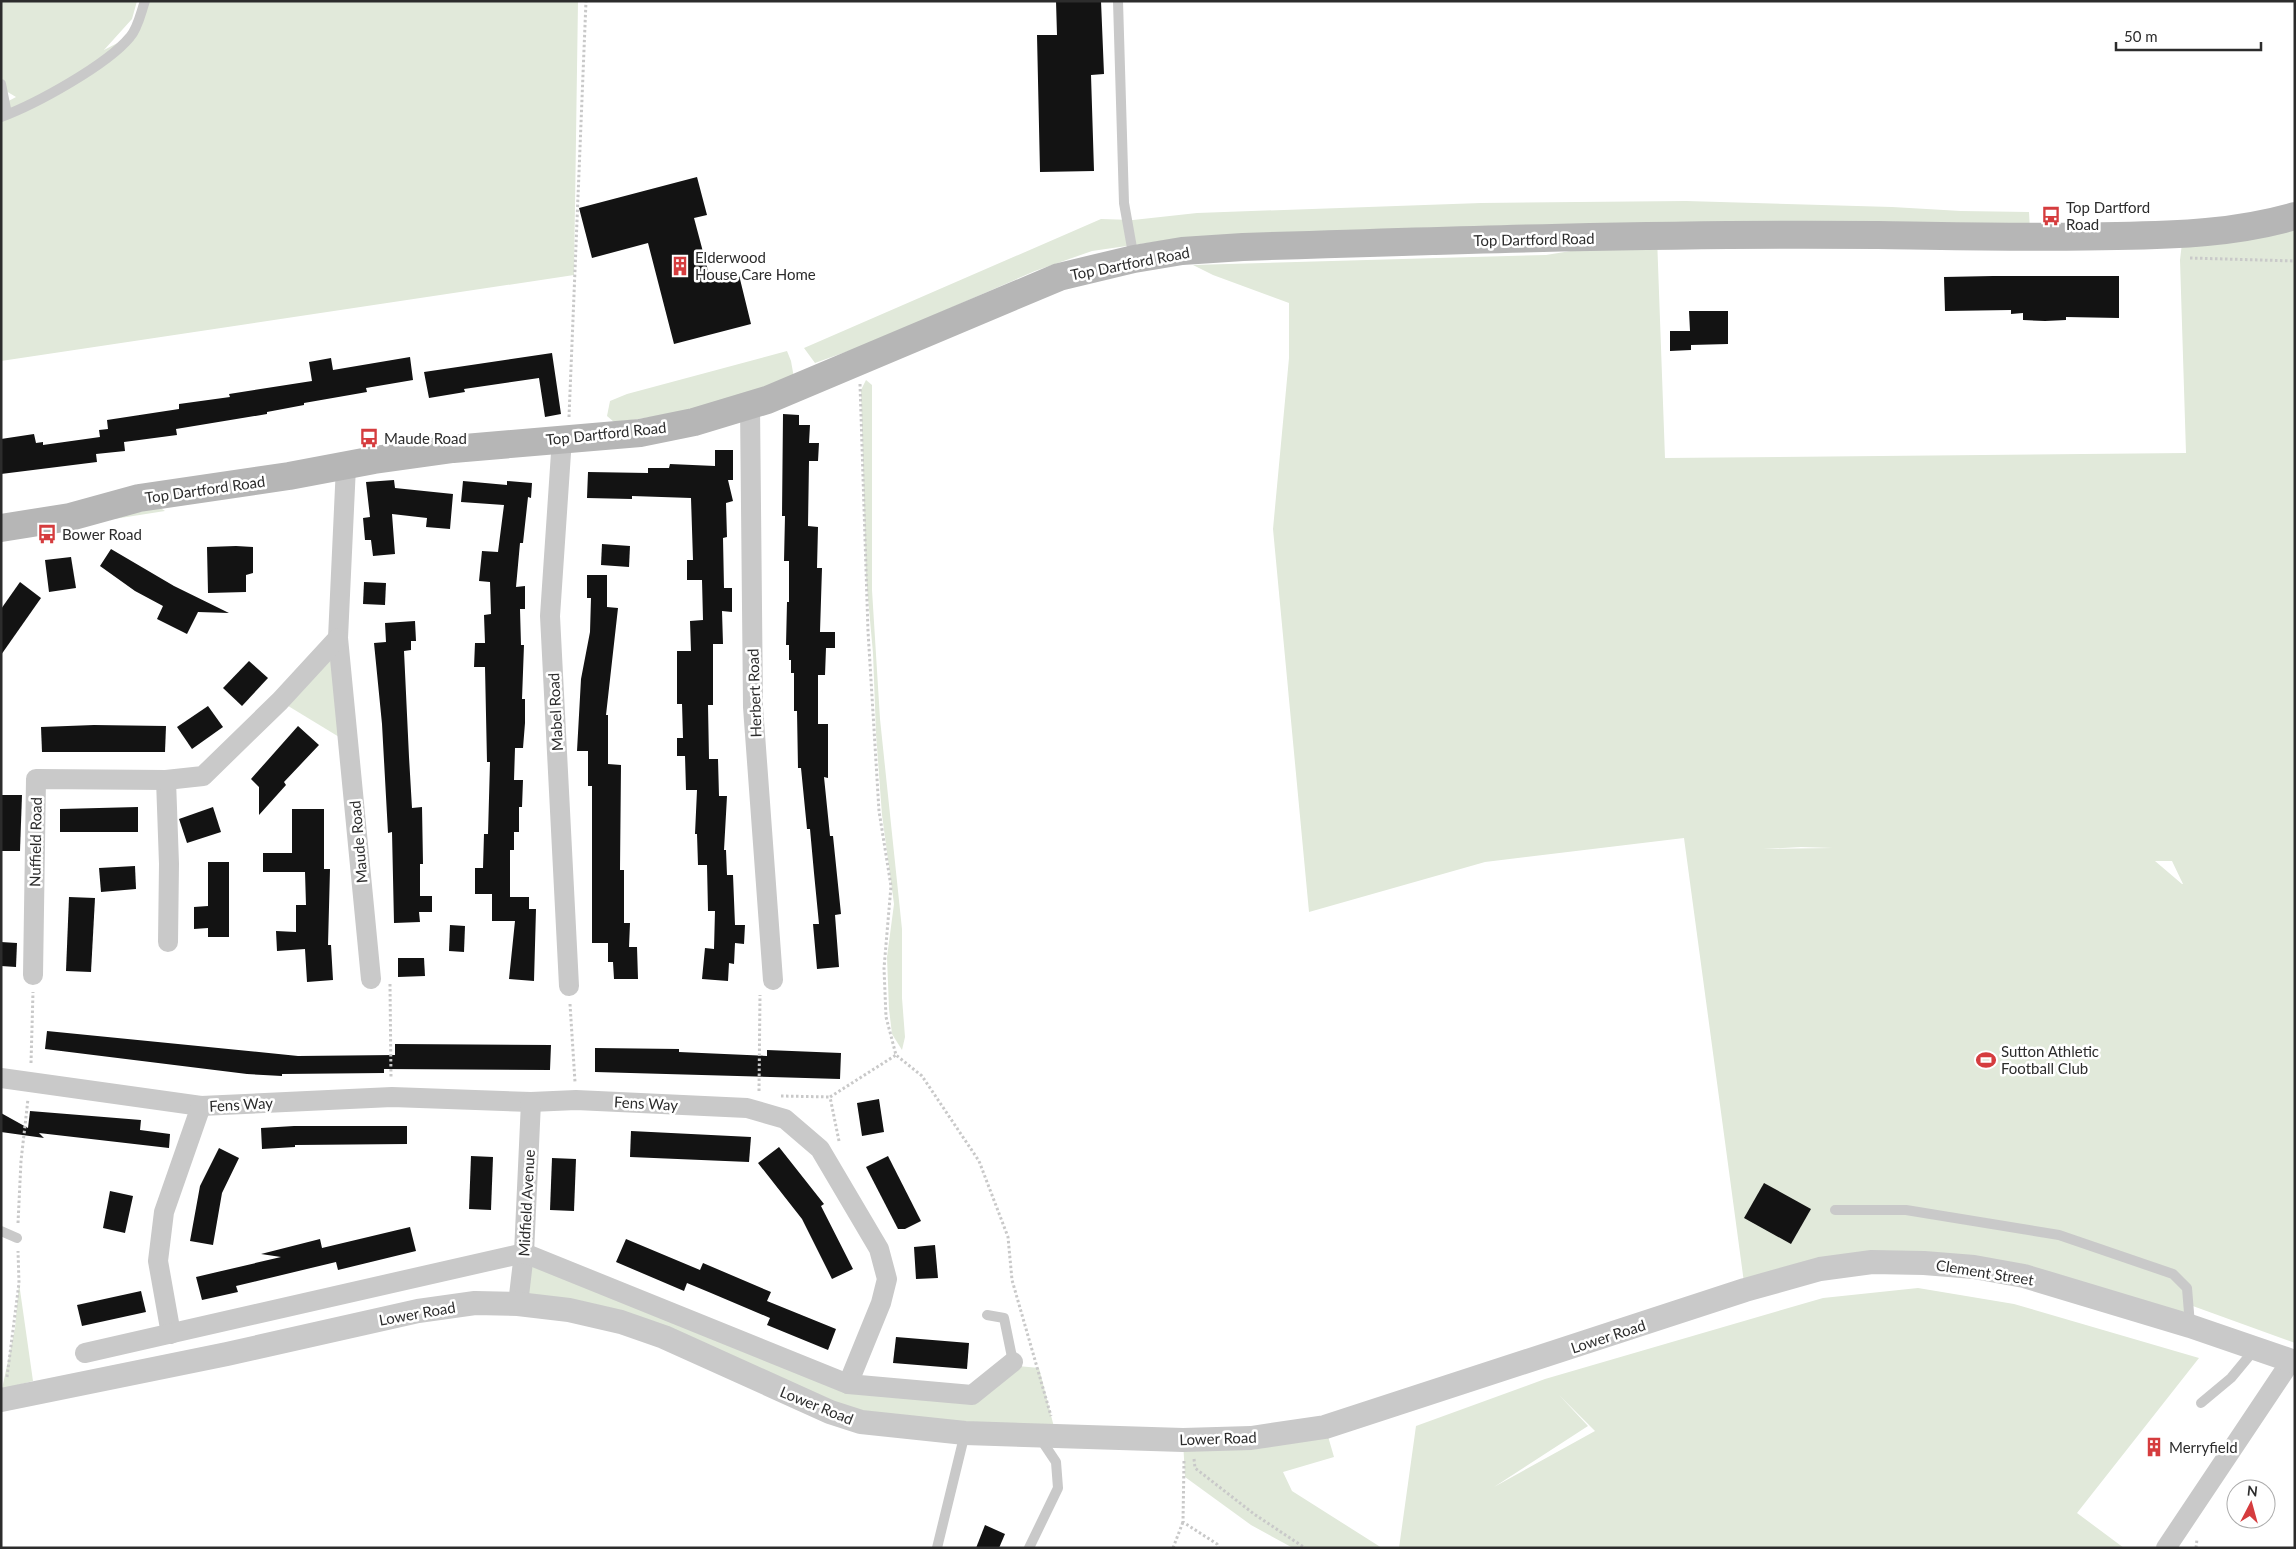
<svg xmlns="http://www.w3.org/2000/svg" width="2296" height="1549" font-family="Lato,sans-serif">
<rect width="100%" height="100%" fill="#fff"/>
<g fill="#e1e9da" fill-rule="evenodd">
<polygon points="1,1 137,1 132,19 104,50 131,36 145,1 578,1 574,275 1,361 1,105 16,97 1,88"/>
<polygon points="1686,201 1892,207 1961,211 2029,212 2030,231 1168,240 1092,251 1035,271 868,344 815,363 804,348 1101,219 1133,220 1197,213 1481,203"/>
<path d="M2295 216V1343L2190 1305V1326L1924 1263 1745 1290 1684 838 1485 862 1309 912 1273 529 1289 358V303L1213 275 1193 265 1546 255 1657 237 1665 458 2186 453 2180 260 2183 235ZM1801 847 1833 848 1763 849ZM2155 861H2172L2183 884H2182Z"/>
<path d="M787 351 791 361 794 378C736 400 676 415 614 422L607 416 610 401 627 394Z"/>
<polygon points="866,380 872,385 872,590 880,719 902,929 902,998 905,1037 902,1050 892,1034 889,1009 887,957 894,904 882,815 876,734 873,653 866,576 861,390"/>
<polygon points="147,499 165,511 114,519"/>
<polygon points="338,638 349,743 280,701"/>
<polygon points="525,1255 848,1384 984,1395 1018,1366 1039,1368 1056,1435 888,1425 664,1336 518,1304"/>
<polygon points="19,1283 33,1381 2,1389 15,1328"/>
<path d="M1918 1288 2014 1304 2199 1358 2077 1513 2124 1548H1399L1416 1426 1545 1379 1823 1298ZM1559 1395 1595 1431 1494 1487 1588 1426Z"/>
<polygon points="1325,1426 1334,1457 1283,1472 1292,1491 1382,1548 1293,1548 1251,1525 1185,1477 1183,1440"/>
</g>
<g fill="#131313">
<polygon points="1056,1 1101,1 1104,74 1091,75 1094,171 1040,172 1037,35 1057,35"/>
<polygon points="697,177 707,215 694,218 711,282 739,275 751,324 674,344 648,243 592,258 579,208"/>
<polygon points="1993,276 2119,276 2119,318 2066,317 2066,320 2045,321 2023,320 2023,313 2011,314 2011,310 1945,311 1944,277"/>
<polygon points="1689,311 1728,311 1728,344 1691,345 1691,350 1670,351 1670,331 1690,331"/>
<polygon points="552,353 561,414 545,417 539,378 464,389 465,392 429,398 424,372"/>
<polygon points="410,357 413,380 366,388 367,392 304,403 304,405 267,412 267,414 176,429 177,435 124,442 125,451 96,454 97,462 1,474 1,439 34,434 36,443 43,442 43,445 100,437 99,430 108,429 107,420 179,409 179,404 230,397 229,394 312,381 309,362 331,358 333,370"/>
<polygon points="783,414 799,415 799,425 810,425 809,443 819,443 818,461 809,461 808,526 818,527 817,568 822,568 820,632 835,632 835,648 826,648 825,675 818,675 818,724 828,724 828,778 824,777 830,836 833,836 841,914 835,915 839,967 817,969 813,924 819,924 814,873 810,829 807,829 801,768 798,768 797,711 794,711 794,673 791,673 791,660 789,660 789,645 786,645 787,602 789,602 789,561 784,561 785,516 782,516"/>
<polygon points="715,450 733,450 733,480 728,480 733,501 726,503 727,537 723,538 724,588 732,588 732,612 722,611 723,644 713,644 713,705 708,705 709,759 718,759 719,796 727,796 724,850 726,850 727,875 733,875 735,925 745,925 744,944 735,943 734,964 729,963 728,981 702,979 705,948 714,949 715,911 708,911 707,865 698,865 697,834 695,834 697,790 686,790 685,756 677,756 677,738 683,738 682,704 677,704 677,651 691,651 690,621 703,620 702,580 687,580 687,560 693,560 691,498 632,496 632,499 587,498 588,472 648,473 648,468 669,468 670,464 715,466"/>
<polygon points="394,480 395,488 453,494 450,529 426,527 427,518 392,514 395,554 373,556 371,540 365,540 363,518 370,517 366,482"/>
<polygon points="463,481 507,485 507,481 532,483 531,498 528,497 523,543 520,543 516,587 525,586 525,609 520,609 521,645 524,645 522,699 525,699 525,723 523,748 515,748 514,780 523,780 522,807 519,807 519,832 514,832 514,850 510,850 510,897 529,897 529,909 536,909 534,981 509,979 515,921 492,921 492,894 475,894 475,868 483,868 484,834 488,834 490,762 487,762 485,667 474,667 475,643 485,643 484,615 491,614 490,582 479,581 482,551 498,552 504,505 461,502"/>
<polygon points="602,544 630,546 629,567 601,565"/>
<polygon points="236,546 253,547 253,573 246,575 246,592 208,593 207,547"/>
<polygon points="111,549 174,586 229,613 198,612 187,634 157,619 163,606 135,591 100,566"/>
<polygon points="71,557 76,588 49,592 45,560"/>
<polygon points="587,575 607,575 607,607 618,608 606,715 608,715 608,764 621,765 620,870 624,870 624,923 630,923 629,947 637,947 638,979 614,979 613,962 608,962 608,943 592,943 592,786 588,786 588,751 577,751 581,679 590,632 591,598 587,598"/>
<polygon points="20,582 41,598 1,655 1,609"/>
<polygon points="364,582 386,583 385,605 363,604"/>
<polygon points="415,621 416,641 411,641 411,650 404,651 409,757 412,808 422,807 423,864 420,864 420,896 432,896 432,912 419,912 420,922 394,923 392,832 388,833 382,724 374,643 386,642 385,623"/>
<polygon points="249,661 268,678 242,706 223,688"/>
<polygon points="208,706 223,727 192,749 177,727"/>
<polygon points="94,725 166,726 165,752 42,752 41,727"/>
<polygon points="298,726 319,745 284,782 286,785 259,815 259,787 251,779"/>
<polygon points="1,795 22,795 20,851 1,851"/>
<polygon points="138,807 138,832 60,832 60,809"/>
<polygon points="213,807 221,832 187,843 179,819"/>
<polygon points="292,809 324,809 324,869 330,869 328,945 331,945 333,980 307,982 305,949 277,951 276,931 296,932 296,905 306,905 305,872 263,872 263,853 292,853"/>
<polygon points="208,862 229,862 229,937 208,937 208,928 194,929 194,907 208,906"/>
<polygon points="135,866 136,889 101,892 99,868"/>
<polygon points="69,897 95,898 91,972 66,971"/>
<polygon points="450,925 465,926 464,952 449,951"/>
<polygon points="1,942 17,943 16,967 1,966"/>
<polygon points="398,958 424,958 425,976 398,977"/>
<polygon points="47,1031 298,1056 395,1055 395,1044 551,1045 550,1070 384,1069 384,1073 282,1074 282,1076 247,1074 45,1049"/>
<polygon points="595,1048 679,1049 679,1052 767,1056 767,1050 841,1053 840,1079 595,1072"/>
<polygon points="879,1099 884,1132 862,1136 857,1103"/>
<polygon points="30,1111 141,1120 140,1130 170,1134 169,1148 39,1133 44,1138 1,1132 1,1113 28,1128"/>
<polygon points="294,1126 407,1126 407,1144 295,1145 295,1147 262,1149 261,1128"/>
<polygon points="631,1131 751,1137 749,1162 630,1157"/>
<polygon points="779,1147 824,1204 821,1206 853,1269 832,1279 802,1219 758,1163"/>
<polygon points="219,1148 239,1158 222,1193 213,1245 190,1241 200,1186"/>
<polygon points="471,1156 493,1157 491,1210 469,1209"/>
<polygon points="888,1156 921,1221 905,1229 898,1229 866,1167"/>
<polygon points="552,1158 576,1159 574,1211 550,1210"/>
<polygon points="1764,1183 1811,1209 1791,1244 1744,1218"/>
<polygon points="110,1191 133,1196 125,1233 103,1228"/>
<polygon points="410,1227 416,1251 338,1270 336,1262 236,1286 238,1292 202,1300 196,1277 281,1257 261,1254 320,1239 322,1248"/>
<polygon points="626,1239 700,1270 703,1263 771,1292 767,1301 836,1329 828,1350 767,1325 770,1318 711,1293 687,1283 684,1291 616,1262"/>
<polygon points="935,1245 938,1278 916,1279 914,1247"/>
<polygon points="141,1291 146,1312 82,1326 77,1305"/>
<polygon points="896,1337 969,1343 967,1369 893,1363"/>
<polygon points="985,1525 1005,1534 999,1548 976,1548"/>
</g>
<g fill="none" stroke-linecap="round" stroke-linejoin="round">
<g stroke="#c9c9c9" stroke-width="3" stroke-dasharray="2.5 2.5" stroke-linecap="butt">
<polyline points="2190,258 2295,261"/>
<polyline points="860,384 868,631 879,811 891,886 884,968 886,1017 896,1055 922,1076 979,1161 1008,1237 1012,1280 1051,1416"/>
<polyline points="569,417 586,1"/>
<polyline points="390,984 391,1078"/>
<polyline points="570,1004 575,1082"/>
<polyline points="31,1063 33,992"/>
<polyline points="759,1091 760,995"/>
<polyline points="781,1096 830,1097"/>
<polyline points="839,1141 830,1097 896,1055"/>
<polyline points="18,1223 21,1161 28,1099"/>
<polyline points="7,1377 19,1283 18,1251"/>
<polyline points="1194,1459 1195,1468 1254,1514 1305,1548"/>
<polyline points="1184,1461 1183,1522 1217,1544 1219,1548"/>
<polyline points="1173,1548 1183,1522"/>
<polyline points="2196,1548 2197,1539"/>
</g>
<g stroke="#c9c9c9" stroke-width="10">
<polyline points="1118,1 1124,203 1134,259"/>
<polyline points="1,84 7,114"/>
<path d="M1 117C36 104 107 65 130 37 138 28 141 12 145 1"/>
<polyline points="1835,1210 1906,1210 2059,1235 2173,1274 2187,1288 2190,1325"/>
<polyline points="1,1231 17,1238"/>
<polyline points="987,1315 1004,1318 1013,1362"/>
<polyline points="2201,1403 2231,1378 2255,1349"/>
<polyline points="937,1548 965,1433"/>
<polyline points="1029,1548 1058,1488 1056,1462 1040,1438"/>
</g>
<g stroke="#c9c9c9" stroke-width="20">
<polyline points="750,406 753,707 773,980"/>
<polyline points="562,438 550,616 569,986"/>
<polyline points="346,466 338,638 371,979"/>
<polyline points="166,780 169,864 168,942"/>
<polyline points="33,975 36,779 166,780 203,776 280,701 338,638"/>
<polyline points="1,1078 201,1106 392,1097 531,1102 576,1100 747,1108 785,1119 820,1149 879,1249 887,1279 881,1303 848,1384"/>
<polyline points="518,1304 524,1253 531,1102"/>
<polyline points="171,1334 158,1261 164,1212 201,1106"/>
<polyline points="85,1353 524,1253 848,1384 972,1395 1013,1362"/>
<polyline points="2166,1548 2291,1361"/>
</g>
<polyline stroke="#c9c9c9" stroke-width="24" points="1,1400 227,1354 418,1311 475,1303 518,1304 569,1310 621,1322 664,1337 830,1412 861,1422 965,1433 1183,1440 1251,1438 1325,1427 1745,1290 1820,1269 1872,1262 1924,1263 1974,1267 2024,1276 2190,1326 2295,1362"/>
<path stroke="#b6b6b6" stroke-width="28" d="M1 528 70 517 139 498 289 476 374 460 453 449 640 433 694 422 767 400 1059 277 1134 259 1182 251 1243 247C1455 240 1667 233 1878 235 1958 236 2037 238 2117 236 2177 235 2236 233 2295 216"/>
</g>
<defs>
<symbol id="bus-bare" viewBox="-9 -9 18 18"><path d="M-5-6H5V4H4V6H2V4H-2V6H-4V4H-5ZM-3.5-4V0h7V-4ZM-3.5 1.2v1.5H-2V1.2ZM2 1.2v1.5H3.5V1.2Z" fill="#d53c3e" stroke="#fff" stroke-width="2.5" paint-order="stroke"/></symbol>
<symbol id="building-bare" viewBox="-9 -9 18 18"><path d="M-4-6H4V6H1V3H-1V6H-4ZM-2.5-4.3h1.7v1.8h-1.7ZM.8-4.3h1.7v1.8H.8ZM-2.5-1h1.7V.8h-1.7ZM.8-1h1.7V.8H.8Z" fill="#d53c3e" stroke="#fff" stroke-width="2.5" paint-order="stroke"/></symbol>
<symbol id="stadium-bare" viewBox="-9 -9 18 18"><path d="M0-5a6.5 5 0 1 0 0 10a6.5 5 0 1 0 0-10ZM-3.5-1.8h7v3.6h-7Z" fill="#d53c3e" stroke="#fff" stroke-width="2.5" paint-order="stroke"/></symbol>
</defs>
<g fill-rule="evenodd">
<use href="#bus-bare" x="2037" y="202" width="28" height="28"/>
<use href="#building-bare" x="666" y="252" width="28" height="28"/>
<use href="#bus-bare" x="355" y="424" width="28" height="28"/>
<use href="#bus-bare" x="33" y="520" width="28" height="28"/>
<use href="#stadium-bare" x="1972" y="1046" width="28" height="28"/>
<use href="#building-bare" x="2140" y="1433" width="28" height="28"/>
</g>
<g text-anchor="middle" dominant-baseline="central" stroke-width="5" stroke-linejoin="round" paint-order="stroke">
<g font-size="15" fill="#2c2c2c" stroke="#fff" text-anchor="start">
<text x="2066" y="207">Top Dartford<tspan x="2066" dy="17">Road</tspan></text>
<text x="695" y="257">Elderwood<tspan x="695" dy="17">House Care Home</tspan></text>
<text x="384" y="438">Maude Road</text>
<text x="62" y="534">Bower Road</text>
<text x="2001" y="1051">Sutton Athletic<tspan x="2001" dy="17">Football Club</tspan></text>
<text x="2169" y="1447">Merryfield</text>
</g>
<g font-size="15" fill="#2c2c2c" stroke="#fff">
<text transform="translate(1534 239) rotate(-1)">Top Dartford Road</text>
<text transform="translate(1130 263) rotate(-11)">Top Dartford Road</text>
<text transform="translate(606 433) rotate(-6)">Top Dartford Road</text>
<text transform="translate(205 489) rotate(-8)">Top Dartford Road</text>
<text transform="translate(754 693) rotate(-92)">Herbert Road</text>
<text transform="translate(555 712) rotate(-93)">Mabel Road</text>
<text transform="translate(35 842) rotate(-89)">Nuffield Road</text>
<text transform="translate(358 842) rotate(-95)">Maude Road</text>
<text transform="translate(646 1103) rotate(3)">Fens Way</text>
<text transform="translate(241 1104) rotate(-3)">Fens Way</text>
<text transform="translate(526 1203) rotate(-87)">Midfield Avenue</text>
<text transform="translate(1985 1272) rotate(9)">Clement Street</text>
<text transform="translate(417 1313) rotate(-10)">Lower Road</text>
<text transform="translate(1608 1336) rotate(-18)">Lower Road</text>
<text transform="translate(817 1405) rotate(22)">Lower Road</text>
<text transform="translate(1218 1438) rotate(-2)">Lower Road</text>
</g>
</g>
<rect width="2296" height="1549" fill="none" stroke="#2c2c2c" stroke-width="5"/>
<g transform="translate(2251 1504) rotate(6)"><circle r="24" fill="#ffffff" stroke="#ababab"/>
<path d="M0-4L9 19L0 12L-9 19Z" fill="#d53c3e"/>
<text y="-8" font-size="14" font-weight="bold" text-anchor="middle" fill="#2c2c2c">N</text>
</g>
<path d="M2116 42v8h145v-8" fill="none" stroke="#2c2c2c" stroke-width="2.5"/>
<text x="2124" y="42" font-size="15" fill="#2c2c2c" stroke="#ffffff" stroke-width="4" paint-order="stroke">50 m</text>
</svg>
